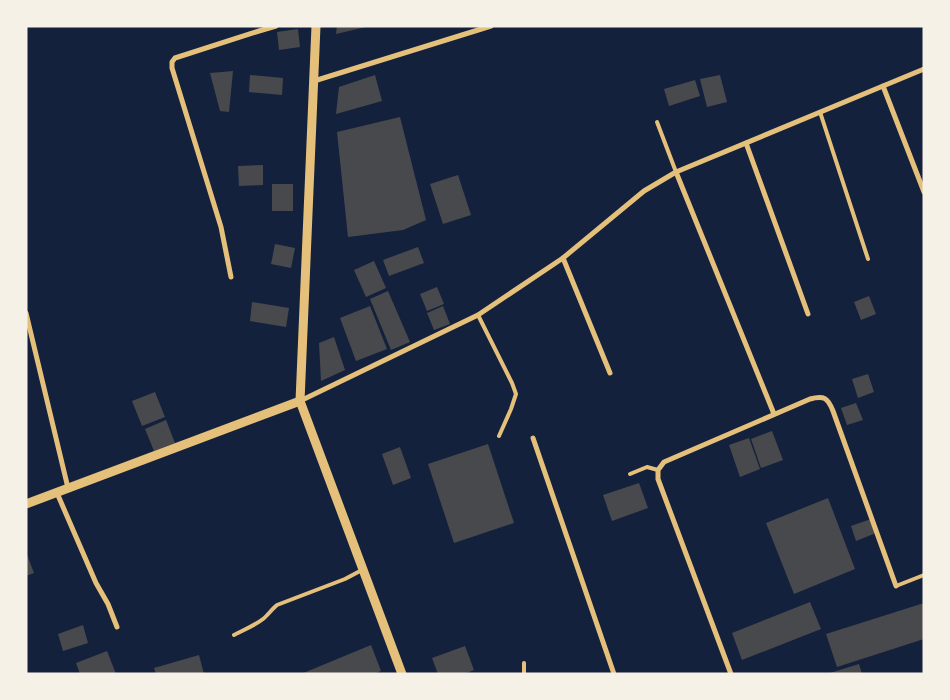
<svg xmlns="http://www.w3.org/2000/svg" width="950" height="700" font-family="Manrope,sans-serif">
<rect width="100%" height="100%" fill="#14213d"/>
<g fill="#48494c">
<polygon points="337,26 366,26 366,27 336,34"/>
<polygon points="298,29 300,47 279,50 277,32"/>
<polygon points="233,71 229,112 220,111 210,73"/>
<polygon points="250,75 283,78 282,95 249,92"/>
<polygon points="375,75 382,101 336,114 339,87"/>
<polygon points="720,75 727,102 707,107 700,79"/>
<polygon points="695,80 700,96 669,106 664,89"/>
<polygon points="400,117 426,220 403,230 348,237 337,132"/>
<polygon points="263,165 263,185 239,186 238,166"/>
<polygon points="458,175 471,215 443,224 430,184"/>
<rect x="272" y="184" width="21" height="27"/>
<polygon points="275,244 295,248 291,268 271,264"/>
<polygon points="418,247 424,263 389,276 383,260"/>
<polygon points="374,261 386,288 366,297 354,270"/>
<polygon points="437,287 444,304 427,311 420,294"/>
<polygon points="388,291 410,342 391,350 370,299"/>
<polygon points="869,296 876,314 861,320 854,302"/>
<polygon points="252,302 289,308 286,327 250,321"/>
<polygon points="370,306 387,349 356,361 340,318"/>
<polygon points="443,306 450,324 434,330 427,313"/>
<polygon points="334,337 345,370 321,381 319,343"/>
<polygon points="868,374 874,392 858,398 852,379"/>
<polygon points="155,392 165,417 142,426 132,401"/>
<polygon points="856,403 863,420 847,425 841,408"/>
<polygon points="166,420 175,443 154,451 145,429"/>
<polygon points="772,431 783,460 761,468 751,439"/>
<polygon points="749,438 760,469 740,477 729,445"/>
<polygon points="488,444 514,523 454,543 428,464"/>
<polygon points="400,447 411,478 393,485 382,454"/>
<polygon points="639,483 648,508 612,521 603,495"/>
<polygon points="828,498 855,569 794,594 766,523"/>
<polygon points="871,519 876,533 856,541 851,526"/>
<polygon points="26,552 34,573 26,576"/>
<polygon points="810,602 821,629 742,660 732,633"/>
<polygon points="924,603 924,639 837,667 826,634"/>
<polygon points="83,625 88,643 63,651 58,634"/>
<polygon points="371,645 381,671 374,674 301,674"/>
<polygon points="465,646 474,670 464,674 438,674 432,658"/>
<polygon points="107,651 116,674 80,674 76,663"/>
<polygon points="199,655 204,674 156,674 154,668"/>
<polygon points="859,664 862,674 831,674 830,673"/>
</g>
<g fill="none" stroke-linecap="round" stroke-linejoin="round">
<g stroke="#e5c07b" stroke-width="4">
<polyline points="820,112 868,259"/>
<polyline points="657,122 676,172"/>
<polyline points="478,315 512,383 516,394 511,409 499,436"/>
<polyline points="630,474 647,467 658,470"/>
<polyline points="896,586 924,575"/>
<path d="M234 635C243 630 254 626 263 619 268 615 272 609 277 605L345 579 362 570"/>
<polyline points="524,663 524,674"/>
</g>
<g stroke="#e5c07b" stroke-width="5">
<polyline points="314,81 491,26"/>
<polyline points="883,86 924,192"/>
<polyline points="746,143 808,314"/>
<polyline points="676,172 774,414"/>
<polyline points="563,258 610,373"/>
<polyline points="231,277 221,227 172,68 172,62 175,58 259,31 276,26"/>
<polyline points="26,313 68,488"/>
<polyline points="300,401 478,315 563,258 644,191 676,172 924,69"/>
<polyline points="533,438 614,674"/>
<polyline points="57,493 96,583 108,604 117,627"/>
<path d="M731 674 658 479V470L664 462 810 399C824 395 828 398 833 411L896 586"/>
</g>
<g stroke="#e5c07b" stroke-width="9">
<polyline points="316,26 300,401 402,674"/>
<polyline points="26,504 300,401"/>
</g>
</g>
<rect width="950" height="700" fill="none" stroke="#f6f1e7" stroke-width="55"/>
</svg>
